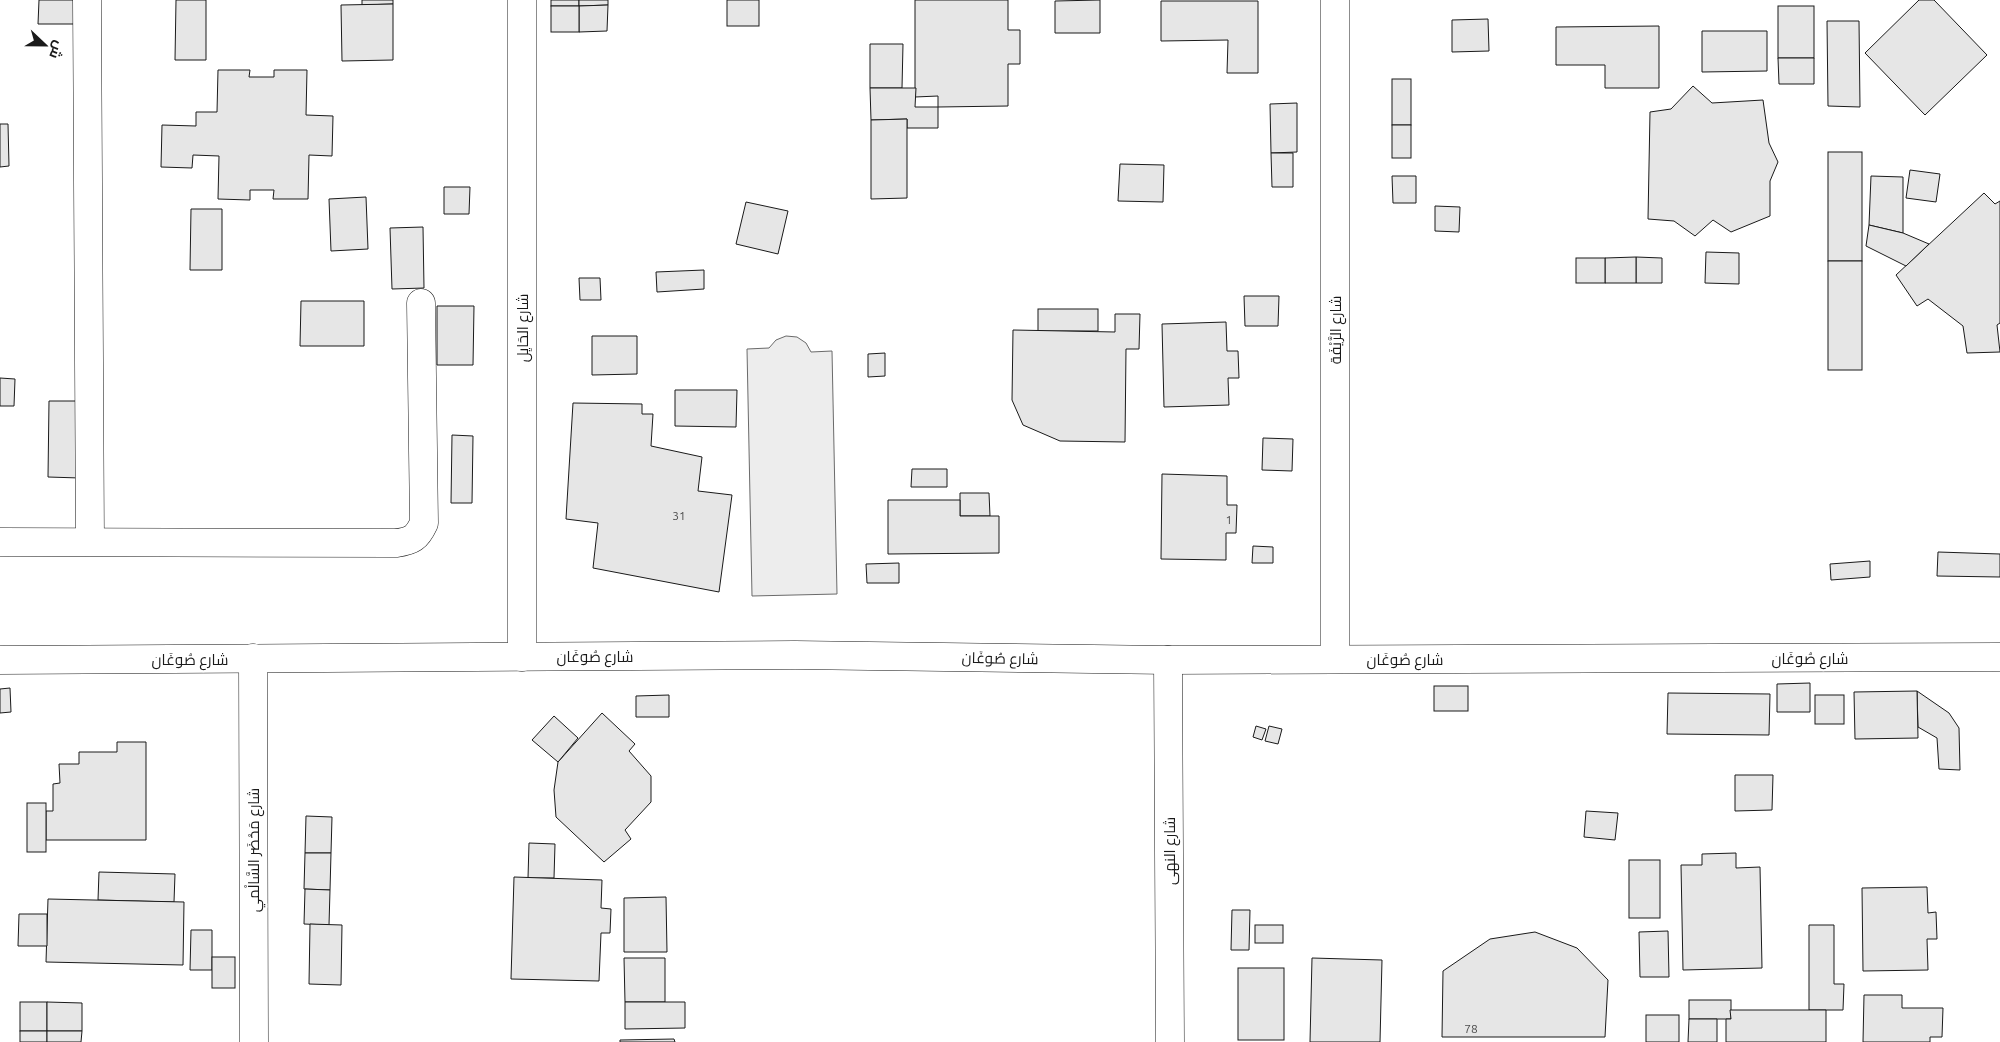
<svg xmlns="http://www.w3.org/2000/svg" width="2000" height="1042" font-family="Ubuntu,Cairo,sans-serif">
<rect width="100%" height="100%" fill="#fff"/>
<polygon fill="#ededed" stroke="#6a6a6a" points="786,336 797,337 806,343 811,352 832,351 837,594 752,596 747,349 769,348 776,340"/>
<g fill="#e6e6e6" stroke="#1a1a1a">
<polygon points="39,0 75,0 75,24 38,24"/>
<polygon points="176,0 206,0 206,60 175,60"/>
<polygon points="362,0 393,0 393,4 362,5"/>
<rect x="551" y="0" width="28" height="6"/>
<polygon points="579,0 608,0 608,5 579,6"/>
<rect x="727" y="0" width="32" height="26"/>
<polygon points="915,0 1008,0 1008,30 1020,30 1020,64 1008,64 1008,106 938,107 938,96 915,97"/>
<polygon points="1100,0 1100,33 1055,33 1055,1"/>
<polygon points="1919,0 1934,0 1987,55 1925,115 1865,53"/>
<polygon points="1161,1 1258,1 1258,73 1227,73 1228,40 1161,41"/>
<polygon points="393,4 393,60 342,61 341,5"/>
<polygon points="608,5 607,31 579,32 579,6"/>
<rect x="551" y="6" width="28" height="26"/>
<rect x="1778" y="6" width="36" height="52"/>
<polygon points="1488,19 1489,51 1452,52 1452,20"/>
<polygon points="1827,21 1859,21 1860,107 1828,106"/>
<polygon points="1659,26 1659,88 1605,88 1605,65 1556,65 1556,27"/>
<polygon points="1702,31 1767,31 1767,71 1702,72"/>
<polygon points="870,44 903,44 902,88 870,88"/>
<polygon points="1778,58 1814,58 1814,84 1779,84"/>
<polygon points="218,70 250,70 249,77 274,77 274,70 307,70 306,115 333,116 332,156 309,155 308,199 273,199 274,190 250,190 250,200 218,199 219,156 193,155 192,168 161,167 162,125 196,126 196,112 217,112"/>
<rect x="1392" y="79" width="19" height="46"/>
<polygon points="1693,86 1712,103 1763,100 1769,143 1778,162 1770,181 1770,216 1731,232 1713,220 1695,236 1674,221 1648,219 1650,112 1671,109"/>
<polygon points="870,88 916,88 915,107 938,107 938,128 907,128 907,119 871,120"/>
<polygon points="1297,103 1297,152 1271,153 1270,104"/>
<polygon points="907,119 907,198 871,199 871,120"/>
<polygon points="0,124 8,124 9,166 0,167"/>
<rect x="1392" y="125" width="19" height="33"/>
<rect x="1828" y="152" width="34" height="109"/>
<polygon points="1271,153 1293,153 1293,187 1272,187"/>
<polygon points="1120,164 1164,165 1163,202 1118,201"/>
<polygon points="1910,170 1940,174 1936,202 1906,198"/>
<polygon points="1392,176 1416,176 1416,203 1393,203"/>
<polygon points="1871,176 1903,177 1903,233 1869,225"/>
<polygon points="444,187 470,187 469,214 444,214"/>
<polygon points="1984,193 1995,204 2000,201 2000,323 1997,325 2000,352 1967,353 1963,326 1928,299 1917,306 1896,275"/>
<polygon points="366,197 368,249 331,251 329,199"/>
<polygon points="746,202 788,211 778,254 736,244"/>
<polygon points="1435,206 1460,207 1459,232 1435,231"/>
<polygon points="191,209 222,209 222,270 190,270"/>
<polygon points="1869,225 1903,233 1929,244 1906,266 1866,246"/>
<polygon points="423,227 424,288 392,289 390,228"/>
<polygon points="1706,252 1739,253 1739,284 1705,283"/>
<polygon points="1636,257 1662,258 1662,283 1636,283"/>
<polygon points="1636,257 1636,283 1605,283 1605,258"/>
<rect x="1576" y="258" width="29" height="25"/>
<rect x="1828" y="261" width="34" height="109"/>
<polygon points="704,270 704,289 657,292 656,272"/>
<polygon points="579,278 600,278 601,300 580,300"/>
<polygon points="1244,296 1279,296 1278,326 1245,326"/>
<polygon points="301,301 364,301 364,346 300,346"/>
<polygon points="437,306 474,306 473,365 437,365"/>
<rect x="1038" y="309" width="60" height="22"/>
<polygon points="1115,314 1140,314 1139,349 1126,349 1125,442 1060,441 1023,425 1012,400 1013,330 1115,332"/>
<polygon points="1226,322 1227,351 1238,351 1239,378 1228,378 1229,405 1164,407 1162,324"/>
<polygon points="592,336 637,336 637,374 592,375"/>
<polygon points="885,353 885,376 868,377 868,354"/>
<polygon points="0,378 15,379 14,406 0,406"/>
<polygon points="675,390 737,390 736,427 675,426"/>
<polygon points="49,401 81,401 80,478 48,477"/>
<polygon points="573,403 642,404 642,414 653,414 651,446 702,457 698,491 732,495 719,592 593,568 598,523 566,519"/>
<polygon points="452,435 473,436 472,503 451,503"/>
<polygon points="1263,438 1293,439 1292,471 1262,470"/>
<polygon points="912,469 947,469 947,487 911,487"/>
<polygon points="1162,474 1227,476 1227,505 1237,505 1236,533 1226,533 1226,560 1161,559"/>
<polygon points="960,493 989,493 990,516 960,516"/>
<polygon points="888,500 960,500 960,516 999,516 999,553 888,554"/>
<polygon points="1253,546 1273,547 1273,563 1252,563"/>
<polygon points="1938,552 2000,554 2000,577 1937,576"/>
<polygon points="1870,561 1870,577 1831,580 1830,564"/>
<polygon points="899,563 899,583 867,583 866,564"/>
<polygon points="1810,683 1810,712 1777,712 1777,684"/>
<rect x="1434" y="686" width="34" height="25"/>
<polygon points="10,688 11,712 0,713 0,689"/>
<polygon points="1917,691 1949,713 1959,728 1960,770 1939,769 1937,738 1918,727"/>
<polygon points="1917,691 1918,738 1855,739 1854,692"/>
<polygon points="1668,693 1770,694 1769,735 1667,734"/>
<polygon points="669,695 669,717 636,717 636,696"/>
<rect x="1815" y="695" width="29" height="29"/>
<polygon points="602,713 635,744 629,751 651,776 651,802 625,830 631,839 604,862 556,817 554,790 558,762"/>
<polygon points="554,716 578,738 558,762 532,740"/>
<polygon points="1256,726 1266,729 1262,740 1253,737"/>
<polygon points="1269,726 1282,729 1278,744 1265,741"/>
<polygon points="117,742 146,742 146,840 46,840 46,811 53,811 53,784 60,783 59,764 79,764 79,752 117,752"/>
<polygon points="1735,775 1773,775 1772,810 1735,811"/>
<rect x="27" y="803" width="19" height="49"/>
<polygon points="1586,811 1618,813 1615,840 1584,837"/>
<polygon points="306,816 332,817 331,853 305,853"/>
<polygon points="529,843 555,844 554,878 528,878"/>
<polygon points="305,853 331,853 330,890 304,889"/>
<polygon points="1736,853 1736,868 1760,867 1762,968 1683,970 1681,865 1702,865 1702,854"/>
<rect x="1629" y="860" width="31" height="58"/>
<polygon points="99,872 175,874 174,902 98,900"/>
<polygon points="514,877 602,880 601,908 611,909 610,933 601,933 599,981 511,979"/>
<polygon points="1927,887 1928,913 1936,912 1937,939 1927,939 1928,970 1863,971 1862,888"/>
<polygon points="305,889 330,890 329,925 304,924"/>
<polygon points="666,897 667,952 624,952 624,898"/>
<polygon points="48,899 184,902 183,965 46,962"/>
<polygon points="1232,910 1250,910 1249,950 1231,950"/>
<polygon points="19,914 47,914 47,946 18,946"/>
<polygon points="310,924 342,925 341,985 309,984"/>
<rect x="1255" y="925" width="28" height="18"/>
<polygon points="1809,925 1834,925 1834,984 1844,984 1843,1010 1809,1010"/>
<polygon points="191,930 212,930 212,970 190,970"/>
<polygon points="1668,931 1669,977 1640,977 1639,932"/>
<polygon points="1535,932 1577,948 1608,980 1605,1037 1442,1037 1443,971 1490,939"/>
<rect x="212" y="957" width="23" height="31"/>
<polygon points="624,958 665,958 665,1002 625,1002"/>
<polygon points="1312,958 1382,960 1380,1042 1310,1042"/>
<rect x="1238" y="968" width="46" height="72"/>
<polygon points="1864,995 1902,995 1902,1008 1943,1008 1942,1037 1930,1037 1930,1042 1863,1042"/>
<rect x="1689" y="1000" width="42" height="19"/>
<rect x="20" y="1002" width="27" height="29"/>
<polygon points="47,1002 82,1003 82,1031 47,1031"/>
<polygon points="625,1002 685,1002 685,1028 625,1029"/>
<polygon points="1730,1010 1826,1010 1826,1042 1726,1042 1726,1019 1731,1019"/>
<rect x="1646" y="1015" width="33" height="27"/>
<polygon points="1689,1019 1717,1019 1717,1042 1688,1042"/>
<rect x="20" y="1031" width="27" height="11"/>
<polygon points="47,1031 82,1031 81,1042 47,1042"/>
<polygon points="674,1039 675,1042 620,1042 620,1040"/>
</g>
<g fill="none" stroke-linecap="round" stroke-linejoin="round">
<defs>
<g id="minor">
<polyline points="87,0 90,541"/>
<polyline points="1335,0 1335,659"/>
<path d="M0 542 396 543C412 541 417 538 424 523L421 303"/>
<polyline points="522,657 522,0"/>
<polyline points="253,658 254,1042"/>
<polyline points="0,660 795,655 1168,660 2000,657"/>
<polyline points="1168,660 1170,1042"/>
</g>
</defs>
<use href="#minor" stroke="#1a1a1a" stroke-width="29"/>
<use href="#minor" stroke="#fff" stroke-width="28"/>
</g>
<g text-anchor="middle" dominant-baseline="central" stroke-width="4" stroke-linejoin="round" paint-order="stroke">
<g font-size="12" fill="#4d4d4d">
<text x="679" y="515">31</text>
<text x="1229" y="519">1</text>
<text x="1471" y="1028">78</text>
</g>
<g font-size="15" fill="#1a1a1a" stroke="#fff">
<text transform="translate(522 328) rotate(-90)">شارع الحَايِل</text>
<text transform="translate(1335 330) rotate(-90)">شارع الرَّيْفَة</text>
<text x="595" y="656">شارع صُوغَان</text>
<text transform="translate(1000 658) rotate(1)">شارع صُوغَان</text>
<text x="1810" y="658">شارع صُوغَان</text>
<text x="190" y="659">شارع صُوغَان</text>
<text x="1405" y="659">شارع صُوغَان</text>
<text transform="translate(253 850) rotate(-90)">شارع مَحْضَر السَّالْمي</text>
<text transform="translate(1169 851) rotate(-90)">شارع النهى</text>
</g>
</g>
<g transform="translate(45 45) rotate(112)" stroke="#ffffff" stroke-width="4" paint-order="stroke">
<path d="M0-4L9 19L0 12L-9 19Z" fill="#1a1a1a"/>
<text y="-8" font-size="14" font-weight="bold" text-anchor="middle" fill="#1a1a1a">ش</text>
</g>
</svg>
